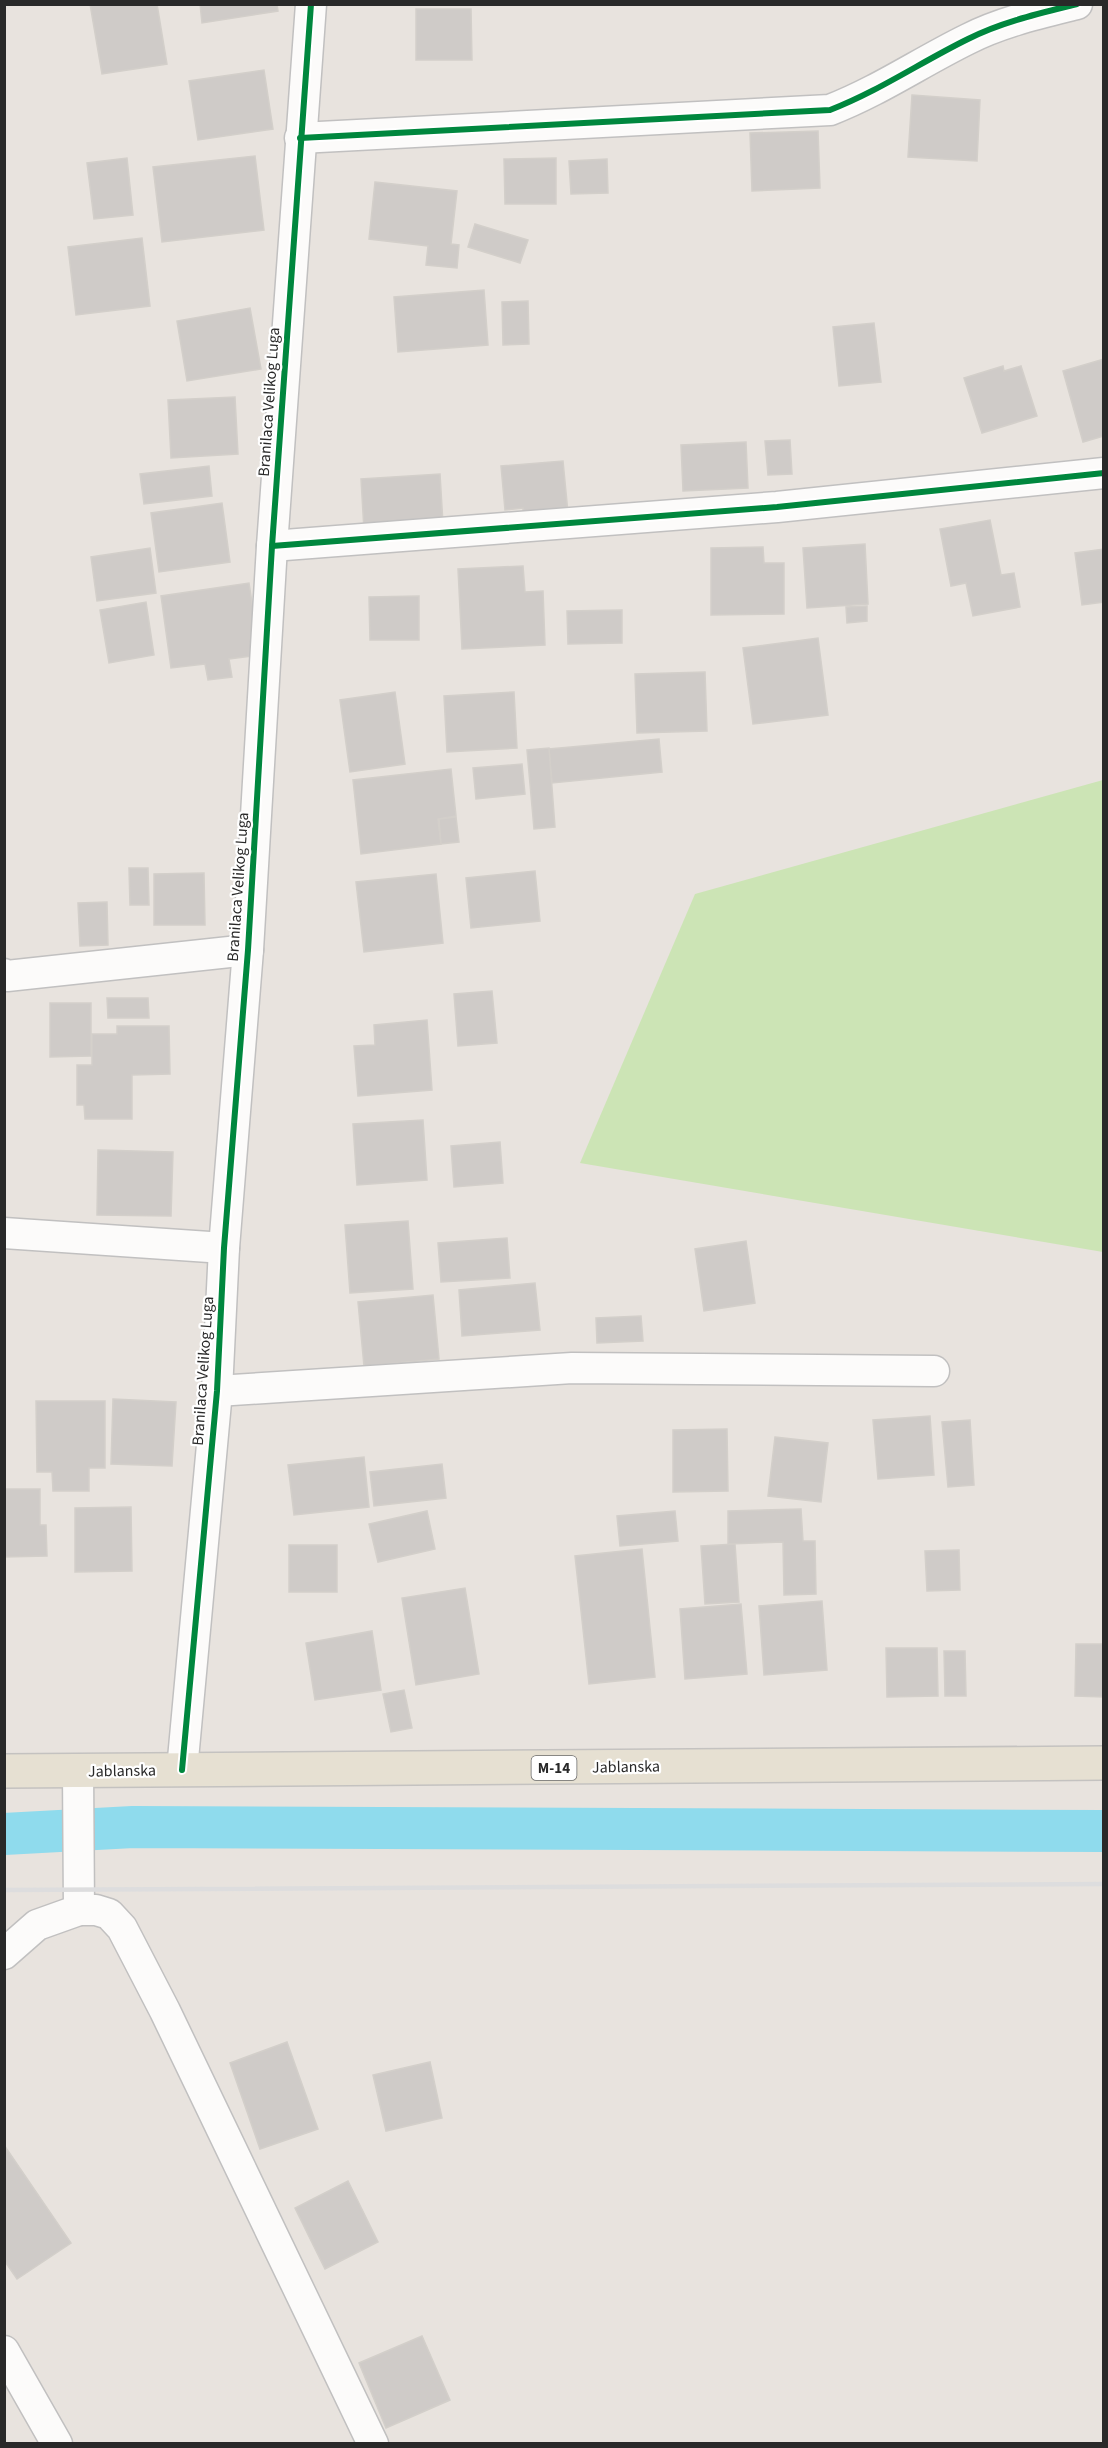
<svg xmlns="http://www.w3.org/2000/svg" width="1108" height="2448" font-family="'Source Sans 3',sans-serif">
<rect width="100%" height="100%" fill="#e8e3de"/>
<polygon fill="#cce4b5" points="1103,780 1103,1252 580,1163 695,894"/>
<g fill="none" stroke-linecap="round" stroke-linejoin="round">
<polyline stroke="#8fdbed" stroke-width="42" points="4,1834 133,1827 1104,1831"/>
</g>
<g fill="#cfcbc8" stroke="#d3cfca" stroke-width="1.5">
<polygon points="90,4 157,4 167,64 102,74"/>
<polygon points="200,4 277,4 278,11 202,23"/>
<polygon points="416,9 471,9 472,60 416,60"/>
<polygon points="264,70 273,129 198,140 189,81"/>
<polygon points="912,95 980,100 977,161 908,157"/>
<polygon points="818,131 820,188 752,191 750,133"/>
<polygon points="255,156 264,230 162,242 153,167"/>
<polygon points="127,158 133,215 94,219 87,163"/>
<polygon points="556,158 556,204 505,204 504,159"/>
<polygon points="607,159 608,193 571,194 569,161"/>
<polygon points="375,182 457,191 451,244 459,245 457,268 426,265 428,246 369,239"/>
<polygon points="475,224 528,240 520,263 468,247"/>
<polygon points="142,238 150,306 76,315 68,247"/>
<polygon points="484,290 488,345 398,352 394,297"/>
<polygon points="528,301 529,344 503,345 502,302"/>
<polygon points="250,308 261,369 187,381 177,321"/>
<polygon points="874,323 881,382 839,386 833,327"/>
<polygon points="1104,359 1104,436 1083,442 1063,371"/>
<polygon points="1003,366 1004,371 1021,366 1037,416 982,433 964,378"/>
<polygon points="235,397 238,454 171,458 168,400"/>
<polygon points="790,440 792,474 768,475 765,441"/>
<polygon points="746,442 748,488 683,491 681,445"/>
<polygon points="563,461 568,513 523,517 523,508 505,510 501,466"/>
<polygon points="209,466 212,496 144,504 140,474"/>
<polygon points="440,474 443,524 364,530 361,479"/>
<polygon points="222,503 230,562 159,572 151,513"/>
<polygon points="990,520 1001,575 1014,573 1020,607 973,616 966,583 951,586 940,529"/>
<polygon points="865,544 868,604 807,608 803,548"/>
<polygon points="763,547 764,563 784,563 784,614 711,615 711,548"/>
<polygon points="150,548 156,593 97,601 91,557"/>
<polygon points="1104,549 1104,602 1082,605 1075,553"/>
<polygon points="523,566 525,592 543,591 545,645 462,649 458,569"/>
<polygon points="249,583 260,655 229,659 232,677 208,680 205,664 171,668 161,596"/>
<polygon points="419,596 419,640 370,640 369,597"/>
<polygon points="146,602 154,655 109,663 100,610"/>
<polygon points="867,606 867,621 847,623 846,607"/>
<polygon points="622,610 622,643 568,644 567,611"/>
<polygon points="818,638 828,715 753,724 743,648"/>
<polygon points="705,672 707,731 637,733 635,674"/>
<polygon points="395,692 405,764 350,772 340,700"/>
<polygon points="514,692 517,748 447,752 444,696"/>
<polygon points="659,739 662,772 552,783 549,749"/>
<polygon points="549,748 555,827 534,829 527,750"/>
<polygon points="522,764 525,794 476,799 473,768"/>
<polygon points="451,769 456,816 438,819 441,844 361,854 353,780"/>
<polygon points="456,817 459,842 441,844 439,819"/>
<polygon points="129,868 148,868 149,905 130,905"/>
<polygon points="535,871 540,921 471,928 466,878"/>
<polygon points="204,873 205,925 154,925 154,874"/>
<polygon points="436,874 443,943 364,952 356,882"/>
<polygon points="107,902 108,945 80,946 78,903"/>
<polygon points="492,991 497,1043 458,1046 454,994"/>
<polygon points="107,998 148,998 149,1018 108,1018"/>
<polygon points="50,1003 91,1003 91,1056 50,1057"/>
<polygon points="427,1020 432,1090 358,1096 354,1046 375,1045 374,1025"/>
<polygon points="117,1026 169,1026 170,1074 132,1075 132,1119 85,1119 84,1105 77,1105 77,1065 92,1065 92,1034 117,1034"/>
<polygon points="423,1120 427,1180 357,1185 353,1124"/>
<polygon points="500,1142 503,1183 454,1187 451,1146"/>
<polygon points="98,1150 173,1152 171,1216 97,1215"/>
<polygon points="408,1221 413,1289 350,1293 345,1225"/>
<polygon points="507,1238 510,1278 441,1282 438,1243"/>
<polygon points="746,1241 755,1303 704,1311 695,1249"/>
<polygon points="535,1283 540,1330 462,1336 459,1290"/>
<polygon points="433,1295 439,1359 364,1366 358,1302"/>
<polygon points="641,1316 643,1341 597,1343 596,1318"/>
<polygon points="113,1399 176,1402 172,1466 111,1464"/>
<polygon points="36,1401 105,1401 105,1468 89,1468 89,1491 53,1491 52,1472 37,1472"/>
<polygon points="930,1416 934,1475 878,1479 873,1420"/>
<polygon points="970,1420 974,1485 948,1487 942,1422"/>
<polygon points="727,1429 728,1491 673,1492 673,1430"/>
<polygon points="775,1437 828,1443 821,1502 768,1496"/>
<polygon points="364,1457 369,1507 294,1515 288,1465"/>
<polygon points="442,1464 446,1498 374,1506 370,1472"/>
<polygon points="4,1489 40,1489 40,1525 46,1525 47,1556 4,1557"/>
<polygon points="131,1507 132,1571 75,1572 75,1508"/>
<polygon points="801,1509 803,1541 815,1541 816,1594 784,1595 783,1542 728,1544 728,1511"/>
<polygon points="427,1511 435,1549 378,1562 369,1524"/>
<polygon points="675,1511 678,1541 620,1546 617,1516"/>
<polygon points="735,1544 739,1602 705,1604 701,1546"/>
<rect x="289" y="1545" width="48" height="47"/>
<polygon points="642,1549 655,1677 589,1684 575,1556"/>
<polygon points="959,1550 960,1590 927,1591 925,1551"/>
<polygon points="465,1588 479,1674 416,1685 402,1598"/>
<polygon points="822,1601 827,1670 764,1675 759,1606"/>
<polygon points="741,1604 747,1674 685,1679 680,1609"/>
<polygon points="372,1631 381,1690 315,1700 306,1643"/>
<polygon points="1076,1644 1104,1644 1104,1697 1075,1696"/>
<polygon points="886,1648 937,1648 938,1696 887,1697"/>
<polygon points="944,1651 965,1651 966,1696 945,1696"/>
<polygon points="404,1690 412,1728 391,1732 383,1694"/>
<polygon points="287,2042 318,2129 260,2149 230,2063"/>
<polygon points="430,2062 442,2118 386,2131 373,2075"/>
<polygon points="4,2145 71,2243 17,2279 4,2260"/>
<polygon points="348,2181 378,2242 325,2269 295,2208"/>
<polygon points="422,2336 450,2400 386,2428 359,2363"/>
</g>
<g fill="none" stroke-linecap="round" stroke-linejoin="round">
<defs>
<g id="minor">
<path d="M300 138 830 110C879 91 921 62 968 39 1001 22 1041 13 1077 4"/>
<polyline points="272,546 777,507 1104,473"/>
<polyline points="4,974 7,976 248,950"/>
<polyline points="4,1233 224,1248"/>
<polyline points="217,1391 572,1368 934,1371"/>
<polyline points="182,1770 217,1391 224,1248 248,950 272,546 311,4"/>
<polyline points="79,1910 96,1910 109,1914 122,1928 165,2011 373,2444"/>
<polyline points="4,1954 37,1925 79,1910 78,1771"/>
<polyline points="4,2351 57,2444"/>
</g>
<polyline id="primary" points="4,1771 1104,1763"/>
</defs>
<use href="#minor" stroke="#c1c0c0" stroke-width="33"/>
<use href="#primary" stroke="#c4c2c0" stroke-width="36"/>
<use href="#minor" stroke="#fcfbfa" stroke-width="30"/>
<use href="#primary" stroke="#e6e0d2" stroke-width="33"/>
<polyline stroke="#ddddde" stroke-width="4.5" points="4,1890 1104,1884"/>
<defs>
<g id="cycleway">
<path d="M300 138 830 110C879 91 921 62 968 39 1001 22 1041 13 1077 4"/>
<polyline points="272,546 777,507 1104,473"/>
<polyline points="182,1770 217,1391 224,1248 248,950 272,546 311,4"/>
</g>
</defs>
<use href="#cycleway" stroke="#fff" stroke-width="10"/>
<use href="#cycleway" stroke="#00873e" stroke-width="6"/>
</g>
<g text-anchor="middle" dominant-baseline="central" stroke-width="4.5" stroke-linejoin="round" paint-order="stroke">
<rect fill="#fff" stroke="#696969" stroke-width="1.5" x="531.5" y="1756" width="45" height="24" rx="4.5"/>
<g font-size="15" font-weight="bold" fill="#292929">
<text x="554" y="1768">M-14</text>
</g>
<g font-size="16" fill="#292929" stroke="#fff">
<text transform="translate(269 402) rotate(-86)">Branilaca Velikog Luga</text>
<text transform="translate(238 887) rotate(-86)">Branilaca Velikog Luga</text>
<text transform="translate(203 1371) rotate(-86)">Branilaca Velikog Luga</text>
<text transform="translate(626 1767) rotate(-1)">Jablanska</text>
<text transform="translate(122 1771) rotate(-1)">Jablanska</text>
</g>
</g>
<rect width="1108" height="2448" fill="none" stroke="#292929" stroke-width="12"/>
</svg>
